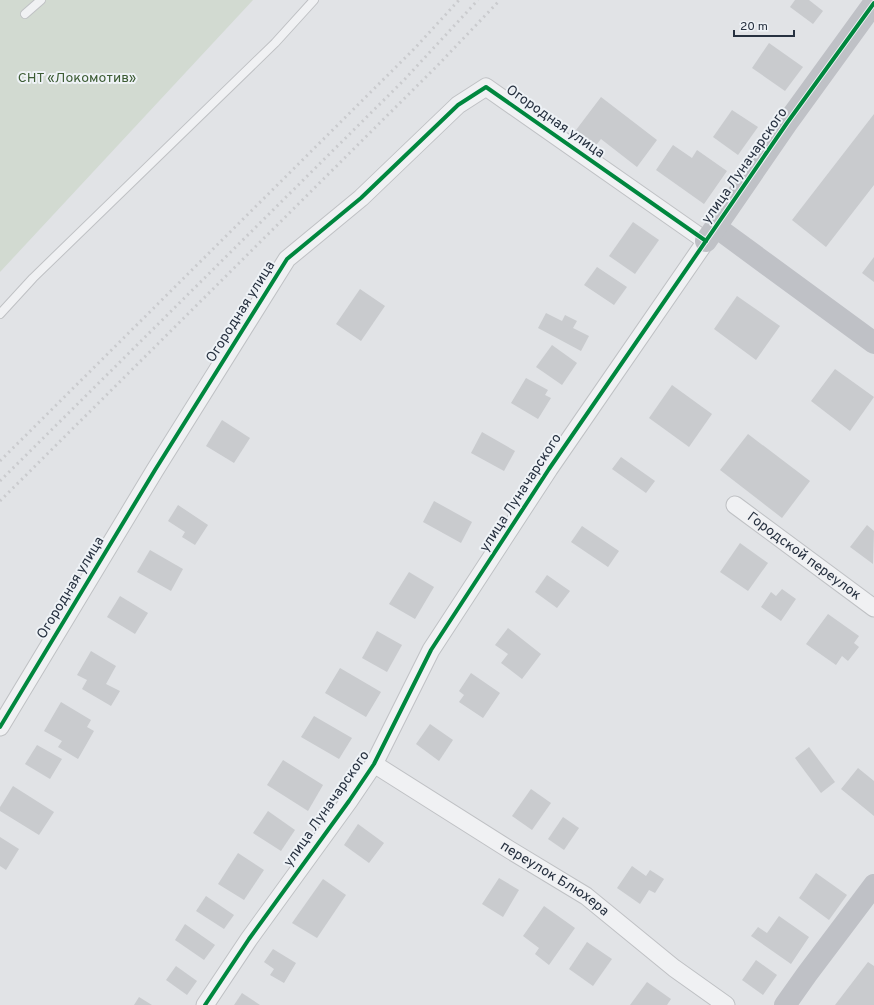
<svg xmlns="http://www.w3.org/2000/svg" width="874" height="1005" font-family="Overpass,sans-serif">
<rect width="100%" height="100%" fill="#e1e3e6"/>
<polygon fill="#d2dad1" points="0,0 253,0 0,272"/>
<g fill="#c9cbce">
<polygon points="795,0 809,0 823,11 813,24 790,7"/>
<polygon points="769,43 803,67 785,91 752,68"/>
<polygon points="601,97 657,140 637,167 601,139 593,149 573,134"/>
<polygon points="732,110 758,127 738,155 713,137"/>
<polygon points="874,114 874,185 826,247 792,220"/>
<polygon points="673,145 692,158 697,150 727,171 704,204 656,170"/>
<polygon points="633,222 659,240 635,274 609,256"/>
<polygon points="874,257 874,282 862,273"/>
<polygon points="597,267 627,287 614,305 584,285"/>
<polygon points="360,289 385,306 361,341 336,324"/>
<polygon points="737,296 780,326 756,360 714,329"/>
<polygon points="546,313 562,321 565,315 577,321 573,328 589,336 581,351 538,328"/>
<polygon points="552,345 577,363 562,385 536,367"/>
<polygon points="835,369 874,397 850,431 811,401"/>
<polygon points="526,378 548,390 545,395 551,398 538,419 511,403"/>
<polygon points="672,385 712,414 689,447 649,418"/>
<polygon points="222,420 250,438 234,463 206,446"/>
<polygon points="482,432 515,451 504,471 471,453"/>
<polygon points="748,434 810,481 782,518 720,470"/>
<polygon points="621,457 655,481 646,493 612,469"/>
<polygon points="434,501 472,522 461,543 423,522"/>
<polygon points="178,505 208,525 195,545 182,537 185,532 168,521"/>
<polygon points="867,525 874,531 873,564 850,547"/>
<polygon points="582,526 619,551 608,567 571,542"/>
<polygon points="740,543 768,563 748,591 720,572"/>
<polygon points="150,550 183,569 171,591 137,572"/>
<polygon points="409,572 434,587 415,619 389,604"/>
<polygon points="547,575 570,591 557,608 535,592"/>
<polygon points="782,589 796,599 781,621 761,607 771,592 776,596"/>
<polygon points="120,596 148,613 135,634 107,617"/>
<polygon points="828,614 859,636 854,643 859,647 848,661 842,656 836,665 806,644"/>
<polygon points="508,628 541,654 522,679 501,663 508,654 495,645"/>
<polygon points="377,631 402,645 387,672 362,658"/>
<polygon points="91,651 116,666 106,684 120,691 111,706 82,689 87,680 77,675"/>
<polygon points="340,668 381,692 366,717 325,693"/>
<polygon points="471,673 500,693 483,718 459,702 464,695 459,691"/>
<polygon points="61,702 91,720 87,727 94,731 78,759 58,747 62,741 44,731"/>
<polygon points="314,716 352,738 339,759 301,737"/>
<polygon points="430,724 453,740 439,761 416,744"/>
<polygon points="37,745 62,759 50,779 25,764"/>
<polygon points="809,747 835,782 821,793 795,758"/>
<polygon points="283,760 323,785 308,811 267,785"/>
<polygon points="858,768 874,781 874,816 841,789"/>
<polygon points="13,786 54,812 39,835 0,811 0,807"/>
<polygon points="531,789 551,803 532,830 512,816"/>
<polygon points="268,811 295,830 281,851 253,833"/>
<polygon points="563,817 579,828 564,850 548,839"/>
<polygon points="358,824 384,843 369,863 344,845"/>
<polygon points="0,837 19,849 6,870 0,866"/>
<polygon points="238,853 264,870 244,900 218,884"/>
<polygon points="632,866 646,876 650,870 664,879 655,893 649,890 640,904 617,888"/>
<polygon points="816,873 847,895 829,920 799,898"/>
<polygon points="499,878 519,890 503,917 482,904"/>
<polygon points="323,879 346,895 317,938 292,923"/>
<polygon points="206,896 234,915 224,929 196,911"/>
<polygon points="544,906 575,928 549,965 535,954 539,948 523,936"/>
<polygon points="779,916 809,937 791,964 751,936 758,927 767,933"/>
<polygon points="185,924 215,945 204,960 175,940"/>
<polygon points="587,942 612,959 593,986 569,969"/>
<polygon points="273,949 296,963 284,983 270,975 274,969 264,962"/>
<polygon points="756,960 777,975 763,995 742,980"/>
<polygon points="868,962 874,966 874,1005 835,1005"/>
<polygon points="176,966 197,981 187,995 166,980"/>
<polygon points="647,982 671,999 667,1005 630,1005"/>
<polygon points="242,993 260,1005 234,1005"/>
<polygon points="139,997 152,1005 134,1005"/>
</g>
<g fill="none" stroke-linecap="round" stroke-linejoin="round">
<defs>
<g id="lane">
<polyline points="25,14 41,0"/>
<polyline points="0,314 33,278 275,43 314,0"/>
</g>
<g id="street">
<path id="s1" d="M735 505 874 608"/>
<polyline points="0,727 155,470 287,259 361,198 458,105 486,87 706,241 549,469 431,650 374,764 349,801 249,939 205,1005"/>
<path id="s2" d="M374 764 510 850 586 896 674 968 726 1005"/>
</g>
</defs>
<use href="#lane" stroke="#bfc1c4" stroke-width="10"/>
<use href="#street" stroke="#bfc1c4" stroke-width="19"/>
<use href="#lane" stroke="#f0f1f3" stroke-width="8"/>
<use href="#street" stroke="#f0f1f3" stroke-width="17"/>
<g stroke="#bfc1c6" stroke-width="22">
<polyline points="716,227 874,343"/>
<polyline points="706,241 787,123 874,3"/>
<polyline points="785,1005 807,974 874,885"/>
</g>
<g stroke="#cacbce" stroke-width="3" stroke-dasharray="2 4" stroke-linecap="butt">
<polyline points="0,461 415,48 459,0"/>
<polyline points="0,481 404,80 478,0"/>
<polyline points="0,501 438,65 500,0"/>
</g>
<defs>
<g id="cycleway">
<polyline points="0,727 155,470 287,259 361,198 458,105 486,87 706,241"/>
<polyline points="205,1005 249,939 349,801 374,764 431,650 549,469 787,123 874,3"/>
</g>
</defs>
<use href="#cycleway" stroke="#eef2f6" stroke-width="6"/>
<use href="#cycleway" stroke="#00873e" stroke-width="4"/>
</g>
<g text-anchor="middle" dominant-baseline="central" stroke-width="4" stroke-linejoin="round" paint-order="stroke">
<g font-size="14" fill="#3c5c34" stroke="#eef2f6">
<text x="77" y="78">СНТ «Локомотив»</text>
</g>
<g font-size="14" fill="#273140" stroke="#eef2f6">
<text transform="translate(555 122) rotate(35)">Огородная улица</text>
<text transform="translate(745 166) rotate(-55)">улица Луначарского</text>
<text transform="translate(241 312) rotate(-58)">Огородная улица</text>
<text transform="translate(521 493) rotate(-57)">улица Луначарского</text>
<text stroke="none"><textPath href="#s1" startOffset="86">Городской переулок</textPath></text>
<text transform="translate(71 588) rotate(-59)">Огородная улица</text>
<text transform="translate(327 809) rotate(-55)">улица Луначарского</text>
<text stroke="none"><textPath href="#s2" startOffset="214">переулок Блюхера</textPath></text>
</g>
</g>
<path d="M734 30v6h60v-6" fill="none" stroke="#273140" stroke-width="2"/>
<text x="740" y="30" font-size="12" fill="#273140" stroke="#eef2f6" stroke-width="3" paint-order="stroke">20 m</text>
</svg>
